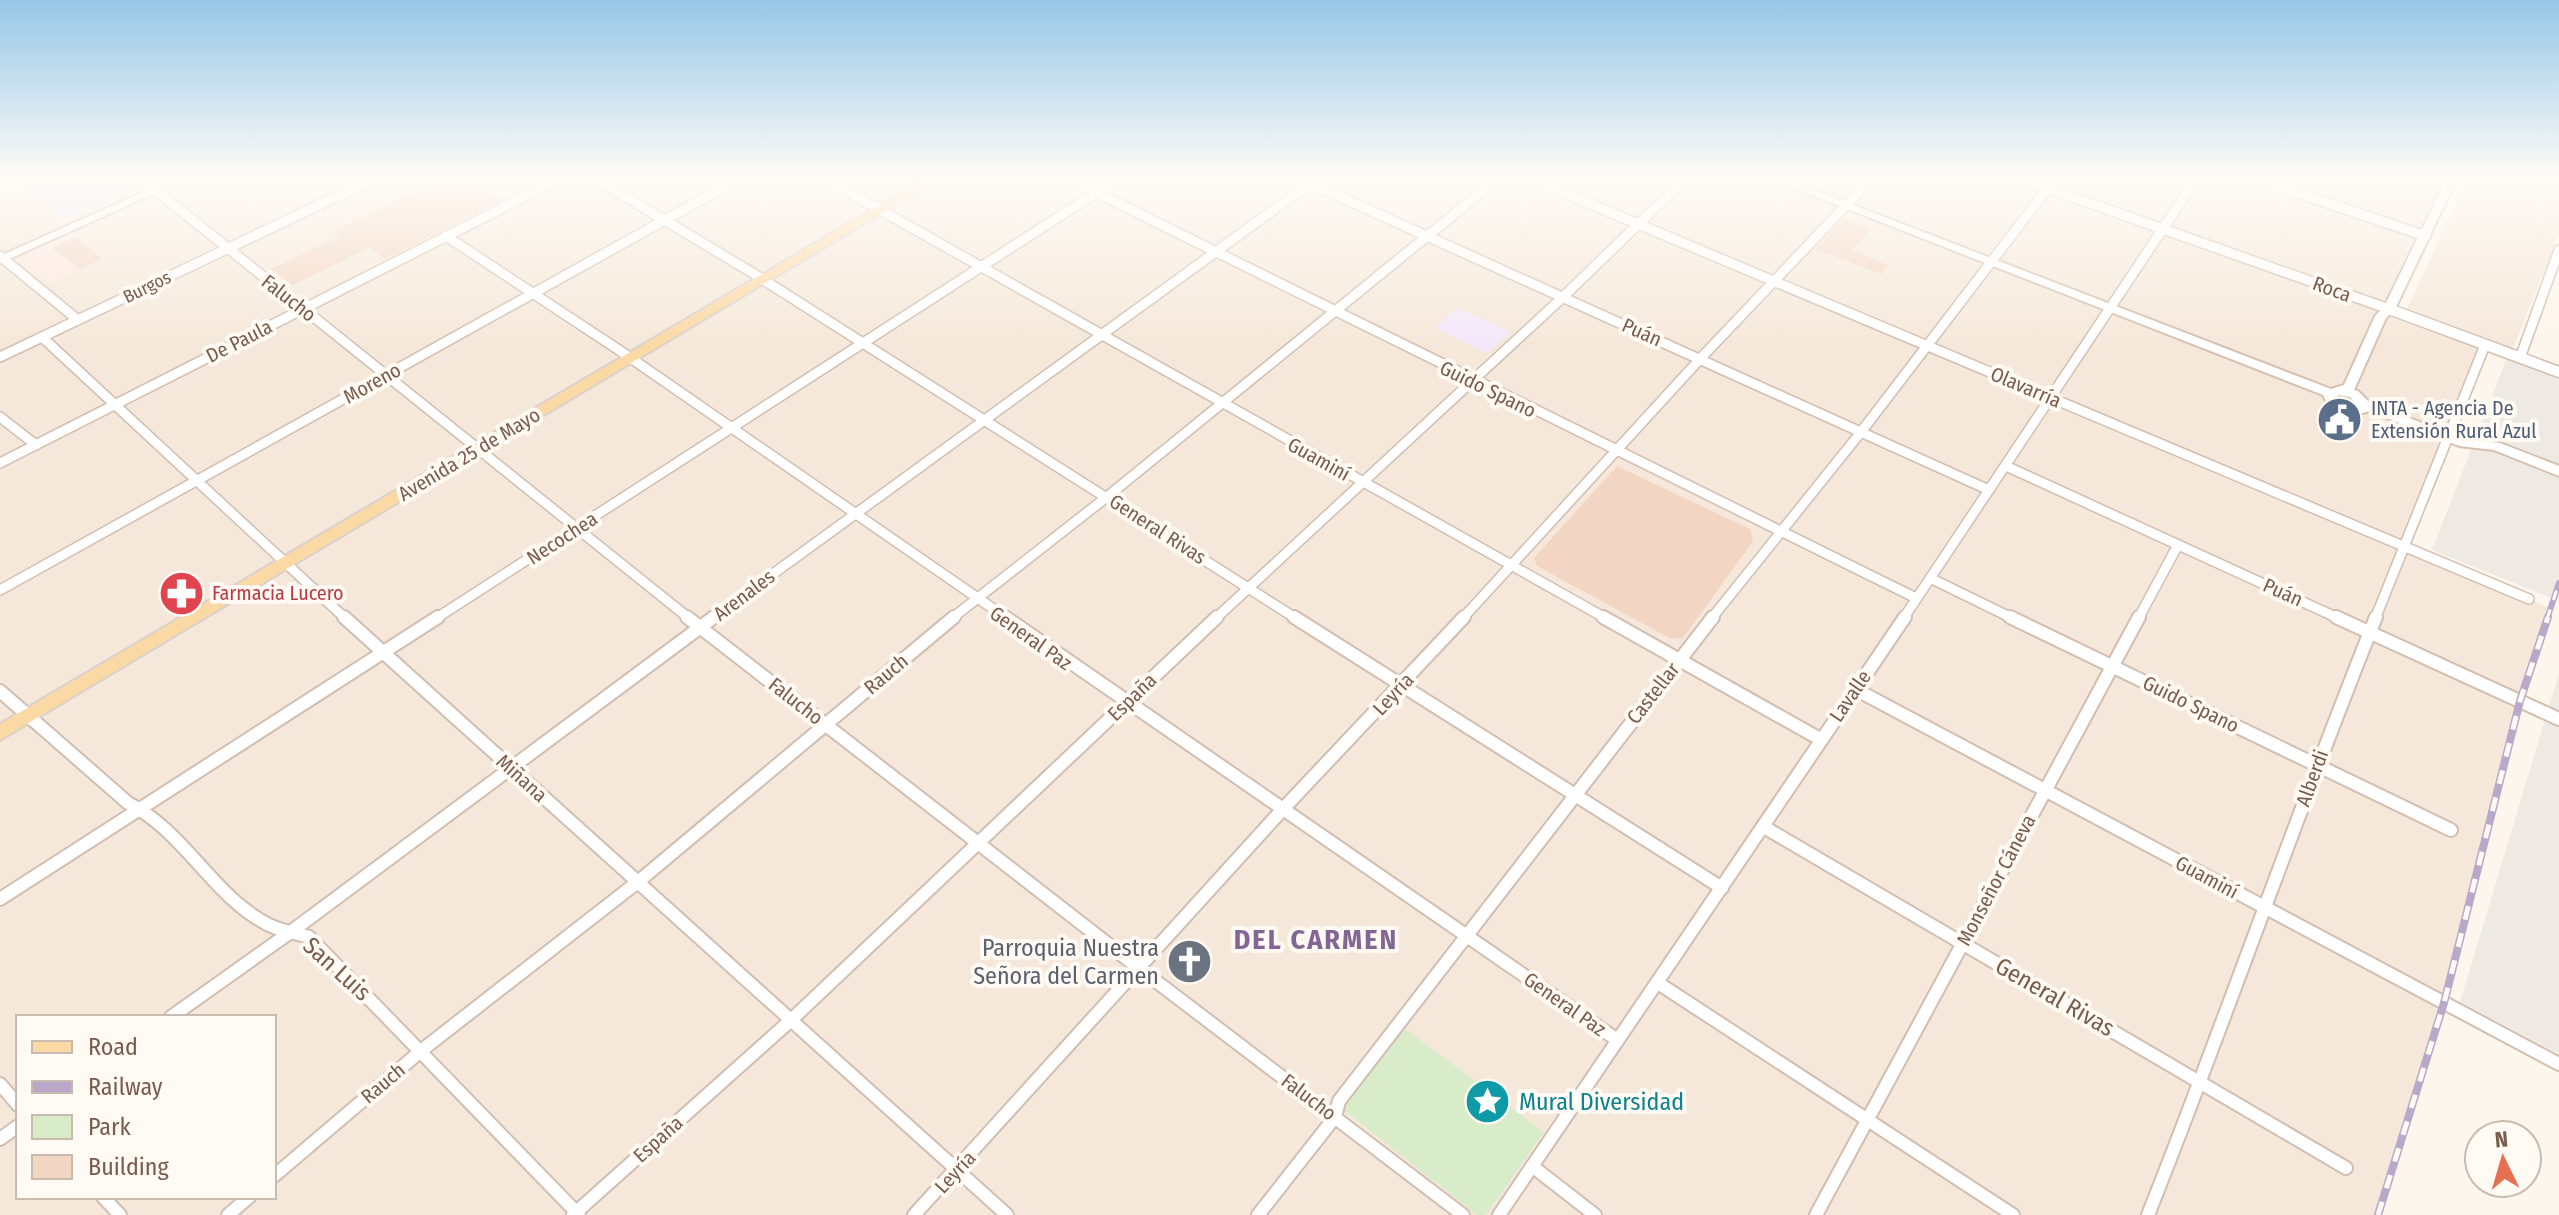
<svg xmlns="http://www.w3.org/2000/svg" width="2559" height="1215" font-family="'Fira Sans Condensed',sans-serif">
<rect width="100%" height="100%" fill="#fdf6ec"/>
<g fill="#f5e8da" fill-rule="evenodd">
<path d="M47 176H2453L2389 309 2485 345 2402 546 2551 608 2520 701 2444 1003 2378 1215H0V196ZM18 1017H274V1197H18Z"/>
<polygon points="2469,176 2559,176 2559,234 2512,351 2405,313"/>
</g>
<polygon fill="#fde8e0" points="71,234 102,259 50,283 19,257"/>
<g fill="#efe9e4">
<polygon points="2508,355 2559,373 2559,601 2432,550"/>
<polygon points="2559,673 2559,1054 2460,1002"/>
</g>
<g fill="#f3e8fa">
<polygon points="55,176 129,176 141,185 65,221 26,189"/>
<polygon points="1458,308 1472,314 1510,332 1487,353 1435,328"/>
</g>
<polygon fill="#d8ecc9" points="1404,1028 1544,1132 1486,1215 1477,1215 1341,1108"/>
<g fill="#f3d5c3">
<polygon points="448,176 466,176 502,200 385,259 369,248 292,285 271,269 340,236 334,231"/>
<polygon points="1846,220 1871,230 1852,250 1888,265 1881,274 1815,249 1842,221"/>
<polygon points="75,237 102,259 80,269 52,248"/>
<polygon points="1617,466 1750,529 1753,541 1683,638 1671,639 1537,566 1534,558"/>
</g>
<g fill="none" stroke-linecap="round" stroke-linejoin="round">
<defs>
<g id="minor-far1">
<polyline points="138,176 690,619"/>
<polyline points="591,176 756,275 1297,619"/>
<polyline points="820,176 1607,619"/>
<polyline points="1063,176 1916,598"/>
<polyline points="1294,176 1989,490"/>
<polyline points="1524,176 2529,599"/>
<polyline points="2013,176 2389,309"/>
<polyline points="2246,176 2426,236"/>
<polyline points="446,236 622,352 1008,619"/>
<polyline points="0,256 78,320"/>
<polyline points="42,337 346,619"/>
<polyline points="0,357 380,176"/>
<polyline points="2520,358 2559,250"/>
<polyline points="0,417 36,445"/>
<polyline points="0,463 565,176"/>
<polyline points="2006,466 2340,619"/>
<polyline points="1930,578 2014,619"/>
<polyline points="0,590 744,176"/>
<polyline points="435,619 1122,176"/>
<polyline points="711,619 1320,176"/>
<polyline points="951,619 1108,496 1501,176"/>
<polyline points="1215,619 1563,297 1688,176"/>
<polyline points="1462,619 1700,359 1874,176"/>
<polyline points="1711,619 1861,432 2057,176"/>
<polyline points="1903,619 2198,176"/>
<polyline points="2138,619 2178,545"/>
<polyline points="2375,619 2485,345"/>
</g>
<g id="minor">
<polyline points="344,617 1007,1215"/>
<polyline points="687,617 1140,969 1463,1215"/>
<polyline points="1005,617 1616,1039"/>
<polyline points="1294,617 1722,888"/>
<polyline points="1603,617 1820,739"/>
<polyline points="2010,617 2451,830"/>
<polyline points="2336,617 2559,719"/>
<polyline points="1855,689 2559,1064"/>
<path d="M0 691 128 803C184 831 212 895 267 924 280 931 296 933 309 937L579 1215"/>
<polyline points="1764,827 2346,1168"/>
<polyline points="0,899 438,617"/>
<polyline points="1658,983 2013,1215"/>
<polyline points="171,1017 292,931 714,617"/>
<polyline points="0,1084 18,1105"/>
<polyline points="0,1139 18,1126"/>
<polyline points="1532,1166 1595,1215"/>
<polyline points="274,1176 422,1050 639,881 954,617"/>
<polyline points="103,1197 120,1215"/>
<polyline points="228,1215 249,1197"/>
<polyline points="573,1215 790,1021 1217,617"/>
<polyline points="914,1215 1282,810 1464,617"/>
<polyline points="1258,1215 1335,1117 1339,1101 1713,617"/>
<polyline points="1499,1215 1905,617"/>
<polyline points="1816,1215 2139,617"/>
<path d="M2148 1215C2227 1017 2296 815 2376 617"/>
</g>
<polyline id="tertiary" points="2389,309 2559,372"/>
<g id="secondary">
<polygon points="179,176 193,176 0,263 0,256"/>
<path d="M1763 176H1778L2331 389 2344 385 2375 316 2384 307 2448 176H2458L2395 309 2386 318 2354 390 2358 391 2369 402 2450 434 2464 439 2500 443 2559 466V476L2494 450 2459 446 2369 411 2353 416 2338 413 2330 408 2323 395ZM2338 395 2350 397 2358 407H2347L2337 399Z"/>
</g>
<polygon id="primary" points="929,176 944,176 0,740 0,724"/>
</defs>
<use href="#minor-far1" stroke="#d1beb0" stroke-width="12"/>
<use href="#minor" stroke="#d1beb0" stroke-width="16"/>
<use href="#tertiary" stroke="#d1beb0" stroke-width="13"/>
<use href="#secondary" stroke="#d6c0b0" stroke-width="4"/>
<use href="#primary" stroke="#dad1cd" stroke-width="4"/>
<use href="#minor-far1" stroke="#fff" stroke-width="9"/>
<use href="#minor" stroke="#fff" stroke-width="12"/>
<use href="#tertiary" stroke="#fff" stroke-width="10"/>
<use href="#secondary" fill="#fff" fill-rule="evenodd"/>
<use href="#primary" fill="#fbd9a5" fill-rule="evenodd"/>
<defs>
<polyline id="rail-far1" points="2547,619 2559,583"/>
<polyline id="rail" points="2378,1215 2444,1003 2520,701 2548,617"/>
</defs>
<use href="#rail-far1" stroke="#b9a8c9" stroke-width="6"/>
<use href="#rail" stroke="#b9a8c9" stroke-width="8"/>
<use href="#rail-far1" stroke="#fffaf3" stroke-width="3" stroke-dasharray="10" stroke-linecap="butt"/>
<use href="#rail" stroke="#fffaf3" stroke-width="5" stroke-dasharray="14" stroke-linecap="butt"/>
</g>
<linearGradient id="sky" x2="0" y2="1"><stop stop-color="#97c7e8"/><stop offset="0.51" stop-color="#fefbf6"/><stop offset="1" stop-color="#fefbf6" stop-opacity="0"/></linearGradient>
<rect width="2559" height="346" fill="url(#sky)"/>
<defs>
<symbol id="civic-disc" viewBox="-11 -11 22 22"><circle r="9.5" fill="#5c6f8a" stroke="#fffaf3"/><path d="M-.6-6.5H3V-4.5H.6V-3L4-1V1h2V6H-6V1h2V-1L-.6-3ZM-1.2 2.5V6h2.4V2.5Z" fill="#fff"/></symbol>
<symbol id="pharmacy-disc" viewBox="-11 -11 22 22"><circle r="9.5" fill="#e0444e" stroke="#fffaf3"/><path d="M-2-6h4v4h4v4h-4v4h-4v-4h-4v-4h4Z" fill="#fff"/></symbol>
<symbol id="church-disc" viewBox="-11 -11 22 22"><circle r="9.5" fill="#6b7280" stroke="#fffaf3"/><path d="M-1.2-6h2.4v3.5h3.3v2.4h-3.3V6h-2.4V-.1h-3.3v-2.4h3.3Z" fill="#fff"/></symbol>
<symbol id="sight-disc" viewBox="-11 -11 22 22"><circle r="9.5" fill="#0f9aa8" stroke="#fffaf3"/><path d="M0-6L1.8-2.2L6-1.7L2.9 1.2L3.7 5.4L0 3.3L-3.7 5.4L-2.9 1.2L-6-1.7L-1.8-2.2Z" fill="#fff"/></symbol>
</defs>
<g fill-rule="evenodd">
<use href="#civic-disc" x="2314" y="394" width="51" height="51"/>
<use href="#pharmacy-disc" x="156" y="568" width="51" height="51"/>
<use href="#church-disc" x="1164" y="936" width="51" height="51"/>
<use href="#sight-disc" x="1462" y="1076" width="51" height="51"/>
</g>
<g text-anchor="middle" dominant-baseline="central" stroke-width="8" stroke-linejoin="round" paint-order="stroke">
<g font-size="18" fill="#7a5c4d" stroke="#fffaf3">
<text transform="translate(147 287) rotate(-26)">Burgos</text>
</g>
<g font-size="20" fill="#7a5c4d" stroke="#fffaf3">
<text transform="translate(2332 289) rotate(20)">Roca</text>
<text transform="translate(289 298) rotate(38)">Falucho</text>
<text transform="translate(1642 332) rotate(24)">Puán</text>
<text transform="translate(239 341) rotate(-27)">De Paula</text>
<text transform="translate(372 383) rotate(-29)">Moreno</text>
<text transform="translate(2026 387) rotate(23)">Olavarría</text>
<text transform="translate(1488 389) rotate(26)">Guido Spano</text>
<text transform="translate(469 454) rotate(-31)">Avenida 25 de Mayo</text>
<text transform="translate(1319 459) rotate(29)">Guaminí</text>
<text transform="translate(1158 529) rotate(33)">General Rivas</text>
<text transform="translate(562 538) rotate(-33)">Necochea</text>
<text transform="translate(2283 592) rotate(24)">Puán</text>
<text transform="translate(744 595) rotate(-37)">Arenales</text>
<text transform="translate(1031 638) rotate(35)">General Paz</text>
<text transform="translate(886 674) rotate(-40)">Rauch</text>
<text transform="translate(1653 693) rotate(-52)">Castellar</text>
<text transform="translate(1393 694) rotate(-47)">Leyría</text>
<text transform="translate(1850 696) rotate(-56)">Lavalle</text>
<text transform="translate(1132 697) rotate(-44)">España</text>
<text transform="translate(796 701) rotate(38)">Falucho</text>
<text transform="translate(2191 704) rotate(26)">Guido Spano</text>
<text transform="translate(522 778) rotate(42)">Miñana</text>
<text transform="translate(2312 778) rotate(-70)">Alberdi</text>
<text transform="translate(2207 877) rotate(28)">Guaminí</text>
<text transform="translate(1996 880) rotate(-62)">Monseñor Cáneva</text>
<text transform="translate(1565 1004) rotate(35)">General Paz</text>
<text transform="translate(383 1083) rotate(-40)">Rauch</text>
<text transform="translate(1309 1097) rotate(37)">Falucho</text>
<text transform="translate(658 1139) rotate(-42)">España</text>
<text transform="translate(955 1172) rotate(-47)">Leyría</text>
</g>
<g font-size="20" fill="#4e5e75" stroke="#fffaf3" text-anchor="start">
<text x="2371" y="408">INTA - Agencia De<tspan x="2371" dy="23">Extensión Rural Azul</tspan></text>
</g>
<g font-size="20" fill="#be3a42" stroke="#fffaf3" text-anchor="start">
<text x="212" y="593">Farmacia Lucero</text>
</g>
<g font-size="24" fill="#5b616d" stroke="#fffaf3" text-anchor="end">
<text x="1159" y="948">Parroquia Nuestra<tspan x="1159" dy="28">Señora del Carmen</tspan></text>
</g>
<g font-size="24" fill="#7a5c4d" stroke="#fffaf3">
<text transform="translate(337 969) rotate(42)">San Luis</text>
<text transform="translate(2055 997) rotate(30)">General Rivas</text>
</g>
<g font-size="24" fill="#0d838f" stroke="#fffaf3" text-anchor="start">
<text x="1519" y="1102">Mural Diversidad</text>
</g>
<g font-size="28" font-weight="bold" letter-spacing="2" fill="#846695" stroke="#fffaf3">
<text x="1316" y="939">DEL CARMEN</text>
</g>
</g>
<rect x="16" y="1015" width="260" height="184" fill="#fffaf3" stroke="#cabbb1" stroke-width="2"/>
<rect x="32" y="1041" width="40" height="12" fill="#fbd9a5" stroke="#cabbb1" stroke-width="2"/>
<text x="88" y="1055" font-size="24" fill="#7a5c4d">Road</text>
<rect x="32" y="1081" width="40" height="12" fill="#b9a8c9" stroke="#cabbb1" stroke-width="2"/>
<text x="88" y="1095" font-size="24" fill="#7a5c4d">Railway</text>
<rect x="32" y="1115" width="40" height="24" fill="#d8ecc9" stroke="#cabbb1" stroke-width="2"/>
<text x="88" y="1135" font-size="24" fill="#7a5c4d">Park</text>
<rect x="32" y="1155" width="40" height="24" fill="#f3d5c3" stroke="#cabbb1" stroke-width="2"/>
<text x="88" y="1175" font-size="24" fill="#7a5c4d">Building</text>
<g transform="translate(2503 1159) rotate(355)"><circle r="38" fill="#fffaf3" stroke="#cabbb1" stroke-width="2"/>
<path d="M0-6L14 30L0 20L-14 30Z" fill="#e76f51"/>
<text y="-12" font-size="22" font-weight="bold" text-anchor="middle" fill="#7a5c4d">N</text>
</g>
</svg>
